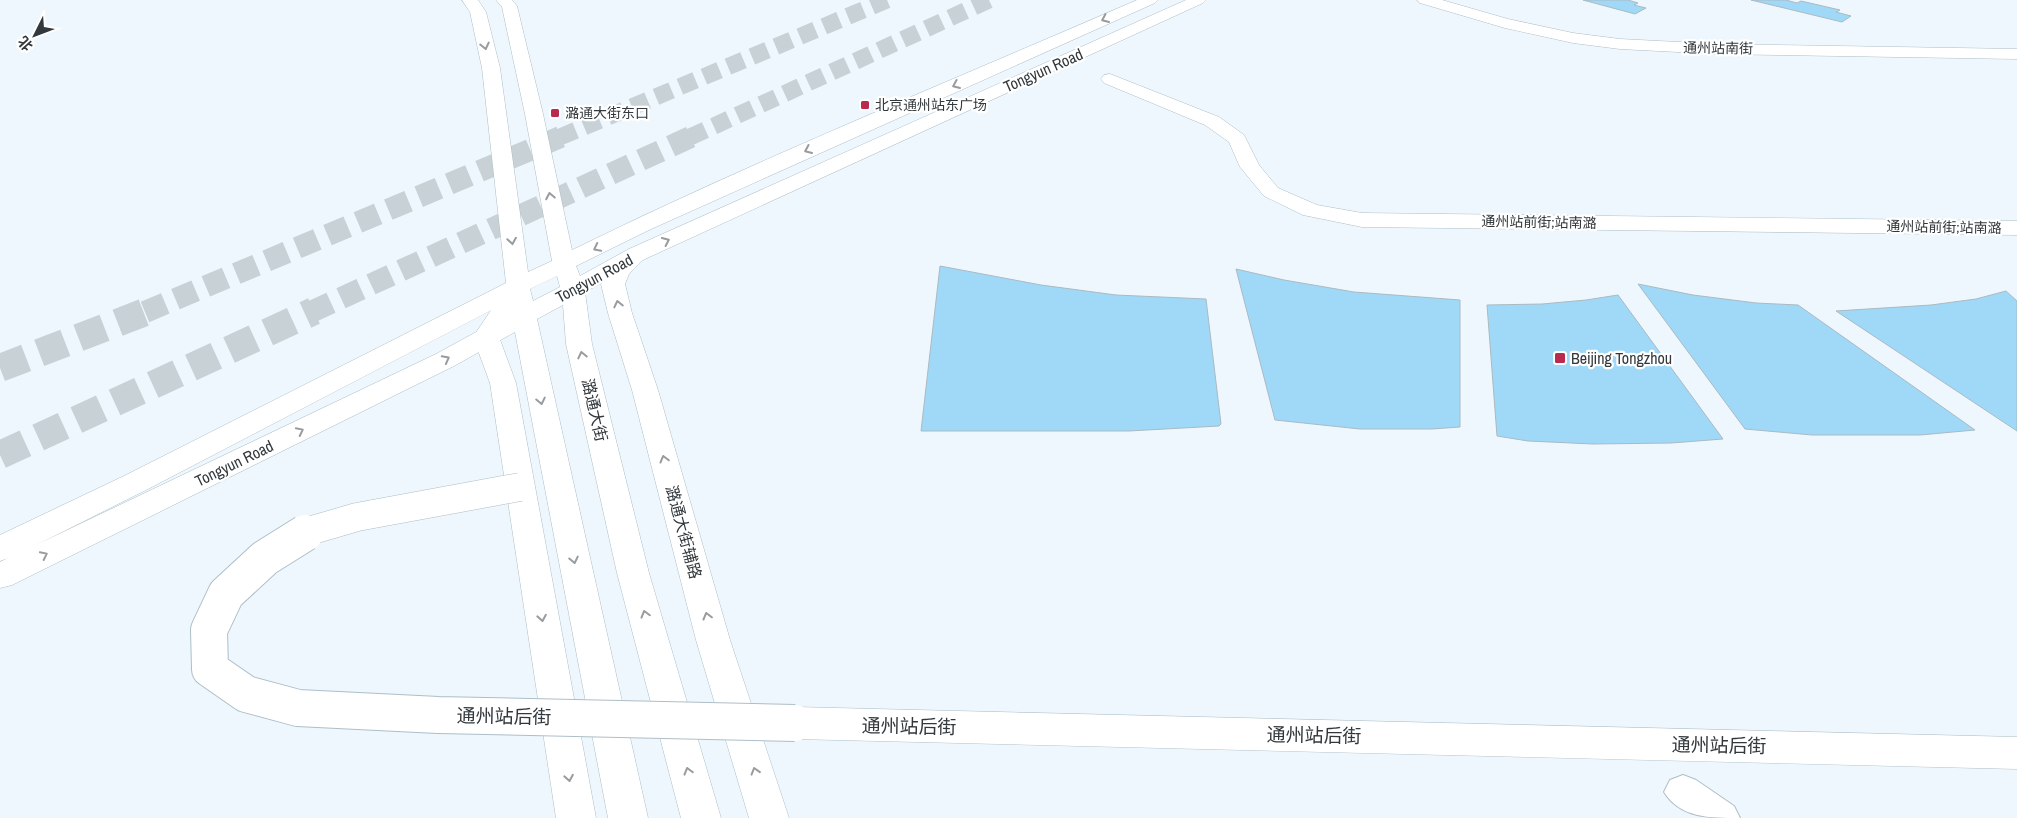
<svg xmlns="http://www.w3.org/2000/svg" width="2017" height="818" font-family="'Archivo Narrow','Noto Sans SC',sans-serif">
<rect width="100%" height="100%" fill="#eef7fd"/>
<g fill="#a0d9f7" stroke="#aabac2">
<polygon points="1583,0 1628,0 1638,3 1634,5 1646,8 1635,14"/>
<polygon points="1751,0 1786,0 1797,3 1801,1 1840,10 1836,12 1851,16 1842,22"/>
<polygon points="940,266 1041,285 1116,295 1206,299 1221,424 1219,426 1129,431 921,431"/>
<polygon points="1236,269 1284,280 1354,292 1460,300 1460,427 1432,429 1360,429 1275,420"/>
<polygon points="1638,284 1693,295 1756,303 1798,305 1975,430 1920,435 1812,435 1745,429"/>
<polygon points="2006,291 2017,301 2017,431 1836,311 1931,305 1976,299"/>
<polygon points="1618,295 1723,439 1671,443 1593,444 1528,441 1497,436 1487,305 1542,304 1586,300"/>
</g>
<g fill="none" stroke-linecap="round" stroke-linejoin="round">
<g stroke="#c8d1d6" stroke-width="17" stroke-dasharray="17 9" stroke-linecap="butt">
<polyline points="560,137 887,0"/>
<polyline points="690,137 989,0"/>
</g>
<g stroke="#c8d1d6" stroke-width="22" stroke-dasharray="22 11" stroke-linecap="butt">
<polyline points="145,312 563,136"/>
<polyline points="311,312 693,136"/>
</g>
<g stroke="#c8d1d6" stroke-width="28" stroke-dasharray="28 14" stroke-linecap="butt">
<polyline points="0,368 148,311"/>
<polyline points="0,455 314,311"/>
</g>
<defs>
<path id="minor" d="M1683 775 1696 780 1734 806 1740 818C1709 818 1680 818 1664 792L1670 780Z"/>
<g id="tertiary">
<polygon points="1110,74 1219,117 1244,135 1259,165 1278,188 1317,205 1362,213 2017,221 2017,235 1362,227 1303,215 1264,196 1240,167 1229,142 1205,125 1104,83 1101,79 1104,75"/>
<path d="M637 247 645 249 648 254 629 274 625 284 632 313 658 390 730 640 789 818H749L696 640 632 390 608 313 601 284C609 269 620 252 637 247Z"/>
<polygon points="518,280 526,282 530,287 499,337 516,383 596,818 556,818 490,383 473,337 510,282"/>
<polygon points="795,707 2017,737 2017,769 795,739 782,734 776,723 782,712"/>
</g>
<polygon id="secondary" points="1417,0 1442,0 1508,19 1573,33 1620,39 1717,44 2017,49 2017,59 1717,54 1620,49 1573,43 1505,28 1420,3"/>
<path id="primary" d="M462 0H478L486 12 500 68 528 272 552 261 525 114 502 7 496 0H512L517 6 543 114 572 250C757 159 949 82 1137 0H1158L1155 3 649 230 576 266 580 276 629 249 1186 0H1206L1203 3 645 259 585 292 592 344 649 573 721 818H681L617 573 566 344 563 305 537 319 648 818H608L515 332 454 366 12 585 0 588V562L8 558 0 561V535L126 475 506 283 482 68 470 12ZM557 276 560 287 533 301 530 289ZM509 301 511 313 436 354 36 545 148 489Z"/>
</defs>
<use href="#minor" stroke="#aebec7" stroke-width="2"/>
<use href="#tertiary" stroke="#aebec7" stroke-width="1"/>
<use href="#secondary" stroke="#aebec7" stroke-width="1"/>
<use href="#primary" stroke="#aebec7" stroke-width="1"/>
<use href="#minor" fill="#fff" fill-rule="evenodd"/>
<use href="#tertiary" fill="#fff" fill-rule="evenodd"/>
<use href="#secondary" fill="#fff" fill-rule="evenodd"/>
<use href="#primary" fill="#fff" fill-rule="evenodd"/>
<defs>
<polyline id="tertiary-bridge-far1" points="303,535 309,531 357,517 520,487"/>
<polyline id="tertiary-bridge" points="305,533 265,558 226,594 209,630 210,669 246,694 298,708 438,715 795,723"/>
</defs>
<use href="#tertiary-bridge-far1" stroke="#aebec7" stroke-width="29" stroke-linecap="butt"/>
<use href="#tertiary-bridge" stroke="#aebec7" stroke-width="38" stroke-linecap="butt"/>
<use href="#tertiary-bridge-far1" stroke="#fff" stroke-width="28"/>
<use href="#tertiary-bridge" stroke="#fff" stroke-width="36"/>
</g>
<defs><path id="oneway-chevron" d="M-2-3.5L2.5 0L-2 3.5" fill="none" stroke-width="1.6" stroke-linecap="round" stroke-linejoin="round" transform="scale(1.25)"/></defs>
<g stroke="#989c9e">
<use href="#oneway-chevron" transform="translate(1105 19) rotate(156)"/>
<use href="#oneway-chevron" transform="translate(485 46) rotate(77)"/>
<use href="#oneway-chevron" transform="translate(956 85) rotate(157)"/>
<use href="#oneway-chevron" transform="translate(808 150) rotate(156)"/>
<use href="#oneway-chevron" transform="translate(550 196) rotate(-101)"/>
<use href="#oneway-chevron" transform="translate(512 241) rotate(81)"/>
<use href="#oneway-chevron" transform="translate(666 241) rotate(-25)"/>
<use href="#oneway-chevron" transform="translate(597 248) rotate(153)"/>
<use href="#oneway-chevron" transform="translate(618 304) rotate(-103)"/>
<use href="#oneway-chevron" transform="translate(582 355) rotate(-103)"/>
<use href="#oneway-chevron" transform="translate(446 359) rotate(-28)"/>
<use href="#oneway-chevron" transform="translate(541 401) rotate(78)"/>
<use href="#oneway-chevron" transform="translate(300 431) rotate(-26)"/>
<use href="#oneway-chevron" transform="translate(664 459) rotate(-105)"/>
<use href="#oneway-chevron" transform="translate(44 555) rotate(-26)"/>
<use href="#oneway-chevron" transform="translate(574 560) rotate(78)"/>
<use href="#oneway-chevron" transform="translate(645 614) rotate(-106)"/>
<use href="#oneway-chevron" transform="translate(707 616) rotate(-105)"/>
<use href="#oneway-chevron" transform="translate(542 618) rotate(80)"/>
<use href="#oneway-chevron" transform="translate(688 771) rotate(-106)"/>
<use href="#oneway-chevron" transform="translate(755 771) rotate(-107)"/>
<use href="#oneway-chevron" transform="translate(569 778) rotate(80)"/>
</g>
<g fill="#ba294e" stroke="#fff" stroke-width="2">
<rect x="860" y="100" width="10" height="10" rx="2.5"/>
<rect x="550" y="108" width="10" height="10" rx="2.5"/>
<rect x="1554" y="352" width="12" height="12" rx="2.5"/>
</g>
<g text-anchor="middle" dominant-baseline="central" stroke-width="4.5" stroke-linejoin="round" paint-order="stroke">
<g font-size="14" fill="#32383c" stroke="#fff">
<text transform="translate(1718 48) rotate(1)">通州站南街</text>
<text transform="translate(1539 222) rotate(1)">通州站前街;站南潞</text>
<text transform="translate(1944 227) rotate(1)">通州站前街;站南潞</text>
</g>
<g font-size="14" fill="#32383c" stroke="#fff" text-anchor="start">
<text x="875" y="105">北京通州站东广场</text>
<text x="565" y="113">潞通大街东口</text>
</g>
<g font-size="16" fill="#32383c" stroke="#fff">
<text transform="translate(1043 70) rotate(-24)">Tongyun Road</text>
<text transform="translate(594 278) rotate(-28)">Tongyun Road</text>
<text transform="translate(595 410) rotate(77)">潞通大街</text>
<text transform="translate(234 463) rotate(-26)">Tongyun Road</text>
<text transform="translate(684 532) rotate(75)">潞通大街辅路</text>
</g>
<g font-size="16" fill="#32383c" stroke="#fff" text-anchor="start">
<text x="1571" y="358">Beijing Tongzhou</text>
</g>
<g font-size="19" fill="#32383c" stroke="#fff">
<text transform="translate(504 716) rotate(1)">通州站后街</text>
<text transform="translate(909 726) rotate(1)">通州站后街</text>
<text transform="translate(1314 735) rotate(1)">通州站后街</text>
<text transform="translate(1719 745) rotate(1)">通州站后街</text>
</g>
</g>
<g transform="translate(35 35) rotate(228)" stroke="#ffffff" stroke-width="4" paint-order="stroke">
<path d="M0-4L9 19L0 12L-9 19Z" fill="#32383c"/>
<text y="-8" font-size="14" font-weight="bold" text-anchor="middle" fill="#32383c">北</text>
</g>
</svg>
